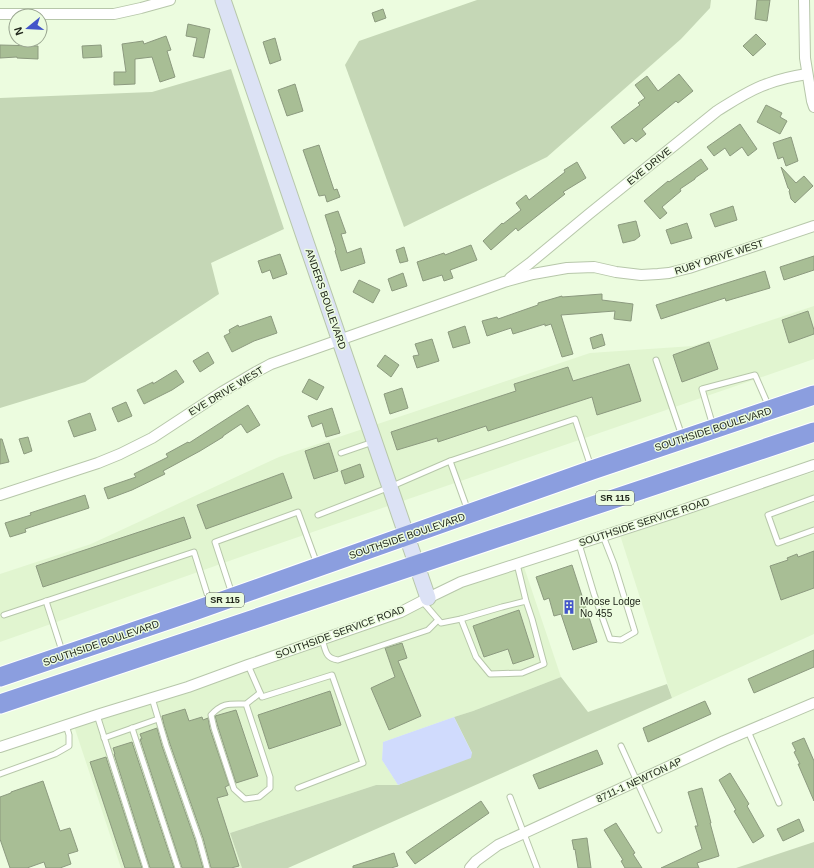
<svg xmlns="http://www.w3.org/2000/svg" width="814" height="868" font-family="Helvetica,sans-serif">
<rect width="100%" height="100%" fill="#ecfcdf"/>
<g fill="#e1f5d0">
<polygon points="814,306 814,359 246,555 0,642 0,574 91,544 279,457 590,353 693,346"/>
<polygon points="814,472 814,634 672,698 620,535"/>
<polygon points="524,567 561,677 473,711 454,717 383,742 382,760 398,785 376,785 230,833 242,868 121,868 74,726 331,641 436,601 461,587"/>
</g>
<g fill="#c5d7b6">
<polygon points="477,0 711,0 710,8 681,39 547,157 404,227 345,65 359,41"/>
<polygon points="231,69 284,229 211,263 219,294 85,382 0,408 0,98 152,92"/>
<polygon points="561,677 588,712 667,684 672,698 288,868 242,868 230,833 376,785 398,785 472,753 454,717 473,711"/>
<polygon points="814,842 814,868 736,868"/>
</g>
<polygon fill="#d0dbfd" points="454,717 472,753 471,758 398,785 382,760 383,742"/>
<g fill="#a8be95" stroke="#8c9a7f">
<polygon points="757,0 770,0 767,21 755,19"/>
<polygon points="383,9 386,18 375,22 372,13"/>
<polygon points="188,24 210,29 204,58 193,56 197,38 186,36"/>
<polygon points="756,34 766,44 753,56 743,46"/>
<polygon points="166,36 171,50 167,51 175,77 160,82 152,57 135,59 135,84 114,85 114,72 126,72 122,44 143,41 144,44"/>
<polygon points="275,38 281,60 270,64 263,42"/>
<polygon points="0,45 38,46 38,59 17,58 17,57 0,58"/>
<polygon points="101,45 102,57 83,58 82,46"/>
<polygon points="679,74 693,91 678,103 676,101 642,129 646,134 636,142 632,138 624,144 611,127 640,105 638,103 645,98 635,85 647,76 658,91"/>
<polygon points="295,84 303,111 287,116 278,90"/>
<polygon points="766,105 782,113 780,117 787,121 780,134 757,122"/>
<polygon points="740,124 757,149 748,156 742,147 730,156 725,148 714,156 707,147"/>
<polygon points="791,137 798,161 786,166 783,157 778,159 773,143"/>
<polygon points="319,145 334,190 337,189 340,197 327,202 325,195 319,196 303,150"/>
<polygon points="701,159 708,169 695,178 695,179 680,189 681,191 662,207 667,213 660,219 644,201 668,181 669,182"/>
<polygon points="577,162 586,178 563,192 565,194 518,231 516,228 491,250 483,241 502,223 503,224 521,210 516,203 526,195 529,200 565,172 564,170"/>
<polygon points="781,167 796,183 804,176 813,186 795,203 791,199 789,191 790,190 788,188"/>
<polygon points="733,206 737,220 715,227 710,214"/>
<polygon points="338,211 346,233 341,234 347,253 361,248 365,263 341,271 335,251 336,250 325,215"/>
<polygon points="636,221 640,236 635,240 623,243 618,225"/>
<polygon points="687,223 692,238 671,244 666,230"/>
<polygon points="471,245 477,260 450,270 453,278 444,281 442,275 423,281 417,262 444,253 445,255"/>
<polygon points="404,247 408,261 400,263 396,250"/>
<polygon points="280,254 287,274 273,279 270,270 262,273 258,261"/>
<polygon points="814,256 814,270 784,280 780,267"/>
<polygon points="765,271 770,288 726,301 725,298 661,319 656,305"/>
<polygon points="403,273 407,286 392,291 388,279"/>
<polygon points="359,280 380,290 373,303 353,292"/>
<polygon points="602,294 602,300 633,304 631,321 614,319 615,311 561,315 573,354 562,357 551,324 545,326 545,324 513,334 511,328 487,336 482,321 497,317 498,319 538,305 538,303 562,296 562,297"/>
<polygon points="808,311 814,330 814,334 789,343 782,320"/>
<polygon points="271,316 277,333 254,341 232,352 224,336 230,333 229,330 238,325 239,327"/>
<polygon points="465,326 470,343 453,348 448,332"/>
<polygon points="602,334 605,345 593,349 590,338"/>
<polygon points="432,339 439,361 417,368 413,356 419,355 415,344"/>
<polygon points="709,342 718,369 682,382 673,355"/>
<polygon points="208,352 214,363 200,372 193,361"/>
<polygon points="385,355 399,365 391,377 377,366"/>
<polygon points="629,364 641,401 597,415 592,397 488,431 486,426 438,442 437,438 397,450 391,432 516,391 514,384 568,367 573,381"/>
<polygon points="176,370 184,382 172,390 144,404 137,390 153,382 153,384"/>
<polygon points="309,379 324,387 317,400 302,392"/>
<polygon points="402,388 408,408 390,414 384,394"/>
<polygon points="126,402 132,416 118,422 112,408"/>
<polygon points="248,405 260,425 247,433 241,424 223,436 223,437 200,451 163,471 165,474 132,490 108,499 104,488 136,477 134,474 168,457 166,454 188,442 189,443"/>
<polygon points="332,408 340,433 326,437 322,423 312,427 308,416"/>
<polygon points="90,413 96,430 74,437 68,421"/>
<polygon points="28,437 32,451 24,454 19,439"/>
<polygon points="0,439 2,439 9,462 0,464"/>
<polygon points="329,443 338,471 314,479 305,451"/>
<polygon points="360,464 364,477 345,484 341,471"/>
<polygon points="283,473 292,498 206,529 197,505"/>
<polygon points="85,495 89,508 25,529 26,532 10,537 5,523 31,515 30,513"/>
<polygon points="184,517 191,538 43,587 36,566 100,545"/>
<polygon points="814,551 814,588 781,600 770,566 788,560 787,558 797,554 798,557"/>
<polygon points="572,565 597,642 573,650 561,614 554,616 549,598 544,600 536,577"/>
<polygon points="519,610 534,657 513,664 508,649 484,657 473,626"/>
<polygon points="402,643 407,658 398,661 421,716 389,730 371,688 395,677 385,648"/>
<polygon points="814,650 814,667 754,693 748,679"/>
<polygon points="330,691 341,725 269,749 258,715"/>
<polygon points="705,701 711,714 648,742 643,728"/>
<polygon points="185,709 189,721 202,717 203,720 208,718 210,729 229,785 225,787 228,795 217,798 239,866 231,868 211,868 203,838 170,744 164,725 162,716"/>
<polygon points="236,710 258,776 236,783 218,727 215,716"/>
<polygon points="157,728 162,746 195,840 203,868 182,868 140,739 142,739 140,734"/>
<polygon points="804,738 814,761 814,801 798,764 800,764 794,752 796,751 792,743"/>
<polygon points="132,742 174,868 150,868 114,754 115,754 113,748"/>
<polygon points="597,750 603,764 539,789 533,775"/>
<polygon points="106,757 142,868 125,868 90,762"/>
<polygon points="730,773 749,804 747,806 764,836 753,843 734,811 736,810 719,780"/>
<polygon points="43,781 60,831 70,828 78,851 68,854 71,864 60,868 46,868 44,862 27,868 10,868 0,839 0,797 11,793 11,792"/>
<polygon points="702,788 711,823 710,823 719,856 697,863 699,868 661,868 702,849 695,826 698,826 688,792"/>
<polygon points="481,801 489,813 415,864 406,852"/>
<polygon points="799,819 804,831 783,841 777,829"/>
<polygon points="616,823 635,853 633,854 642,868 625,868 621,861 623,860 604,830"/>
<polygon points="587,838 591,868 578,868 575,849 574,850 572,840"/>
<polygon points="394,853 398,866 391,868 353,868 353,866"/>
</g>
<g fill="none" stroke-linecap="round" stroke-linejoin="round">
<defs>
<g id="lane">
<polyline points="656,360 682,436"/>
<polyline points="713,426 702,389 755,375 769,407"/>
<polyline points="341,453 373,442"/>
<polyline points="450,461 468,511"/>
<polyline points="814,498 768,515 778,543 814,530"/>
<polyline points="318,515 390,487 450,461 575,419 591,467"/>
<polyline points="579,544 594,594 610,639 621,640 635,632 614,564 603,536"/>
<polyline points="517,564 526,601 532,619 544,664 522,673 490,674 476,657 461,619 502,607 526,601"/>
<polyline points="232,594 215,542 298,512 317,564"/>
<polyline points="46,601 62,651"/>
<polyline points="422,601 441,623 461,619"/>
<polyline points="4,615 194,552 210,603"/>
<path d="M322 639C326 651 325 658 338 660L428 630 438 620"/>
<polyline points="248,665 262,697 332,675 363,763 298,788"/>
<polyline points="152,698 166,745 199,839 207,868"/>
<path d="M246 704C230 704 223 702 211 715L214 728 234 789 245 799 259 797 270 788V777L246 704 260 693"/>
<polyline points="97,715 146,868"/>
<polyline points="132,728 178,868"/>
<polyline points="748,731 779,803"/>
<polyline points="104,738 158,719"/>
<polyline points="621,746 659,830"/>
<polyline points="0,774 55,754 69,746 69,735 66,725"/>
<polyline points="510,797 537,868"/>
</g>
<g id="street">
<polyline points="804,0 805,58 812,101 814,107"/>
<polyline points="0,14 114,14 141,8 170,0"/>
<path d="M510 278 530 263 589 214 717 111C733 101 749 90 767 84 780 79 794 76 807 74"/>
<polyline points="0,495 98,463 120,454 152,438 222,392 256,372 271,364 504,282 533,274 567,268 594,267 616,272 641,275 658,274 669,273 689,268 814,226"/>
<polyline points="0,747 100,714 188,687 248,665 401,612 428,598 461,582 674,513 814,465"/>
<polyline points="470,868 476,861 498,845 672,765 724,741 814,703"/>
</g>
<polyline id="secondary" points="223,0 428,598"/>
<g id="highway">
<polyline points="0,677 194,611 592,470 814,395"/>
<polyline points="0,704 416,565 814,432"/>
</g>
</defs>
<use href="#lane" stroke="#b7c7aa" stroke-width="7"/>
<use href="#street" stroke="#b7c7aa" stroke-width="12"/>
<use href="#secondary" stroke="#b7c7aa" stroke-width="17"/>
<use href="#highway" stroke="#fff" stroke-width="21"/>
<use href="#lane" stroke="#fff" stroke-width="5"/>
<use href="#street" stroke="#fff" stroke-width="10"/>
<use href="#secondary" stroke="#dce2f5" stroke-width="15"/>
<use href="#highway" stroke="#8b9edf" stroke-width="19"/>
</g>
<defs>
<symbol id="building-bare" viewBox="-9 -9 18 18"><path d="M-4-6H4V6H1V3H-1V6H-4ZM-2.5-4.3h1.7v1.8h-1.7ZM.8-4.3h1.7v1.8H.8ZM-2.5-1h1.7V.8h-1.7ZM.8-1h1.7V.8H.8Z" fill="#4255c9" stroke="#ecfcdf" stroke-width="2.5" paint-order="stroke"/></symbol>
</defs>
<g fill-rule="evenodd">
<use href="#building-bare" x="559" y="597" width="20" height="20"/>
</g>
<g text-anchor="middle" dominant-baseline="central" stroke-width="3" stroke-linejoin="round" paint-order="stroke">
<g fill="#ecfcdf" stroke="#5d6656" stroke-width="1">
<rect x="596" y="491" width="38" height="14" rx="3"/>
<rect x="206" y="593" width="38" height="14" rx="3"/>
</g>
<g font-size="9" font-weight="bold" fill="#20261b">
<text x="615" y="498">SR 115</text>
<text x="225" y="600">SR 115</text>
</g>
<g font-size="10" fill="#20261b" stroke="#ecfcdf">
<text transform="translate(649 166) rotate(-39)">EVE DRIVE</text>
<text transform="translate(719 257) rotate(-18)">RUBY DRIVE WEST</text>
<text transform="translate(326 299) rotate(71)">ANDERS BOULEVARD</text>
<text transform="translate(226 391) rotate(-31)">EVE DRIVE WEST</text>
<text transform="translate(713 429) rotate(-18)">SOUTHSIDE BOULEVARD</text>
<text transform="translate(644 522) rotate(-18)">SOUTHSIDE SERVICE ROAD</text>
<text transform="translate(407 536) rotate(-19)">SOUTHSIDE BOULEVARD</text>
<text transform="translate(340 632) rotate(-20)">SOUTHSIDE SERVICE ROAD</text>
<text transform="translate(101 643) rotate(-19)">SOUTHSIDE BOULEVARD</text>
<text transform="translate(639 780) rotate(-25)">8711-1 NEWTON AP</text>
</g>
<g font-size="10" fill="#20261b" stroke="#ecfcdf" text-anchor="start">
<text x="580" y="601">Moose Lodge<tspan x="580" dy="12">No 455</tspan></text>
</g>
</g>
<g transform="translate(28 28) rotate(252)"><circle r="19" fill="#ecfcdf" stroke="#9aa691"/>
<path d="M0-3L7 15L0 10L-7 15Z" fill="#4255c9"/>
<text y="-6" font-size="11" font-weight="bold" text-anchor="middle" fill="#20261b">N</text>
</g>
</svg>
